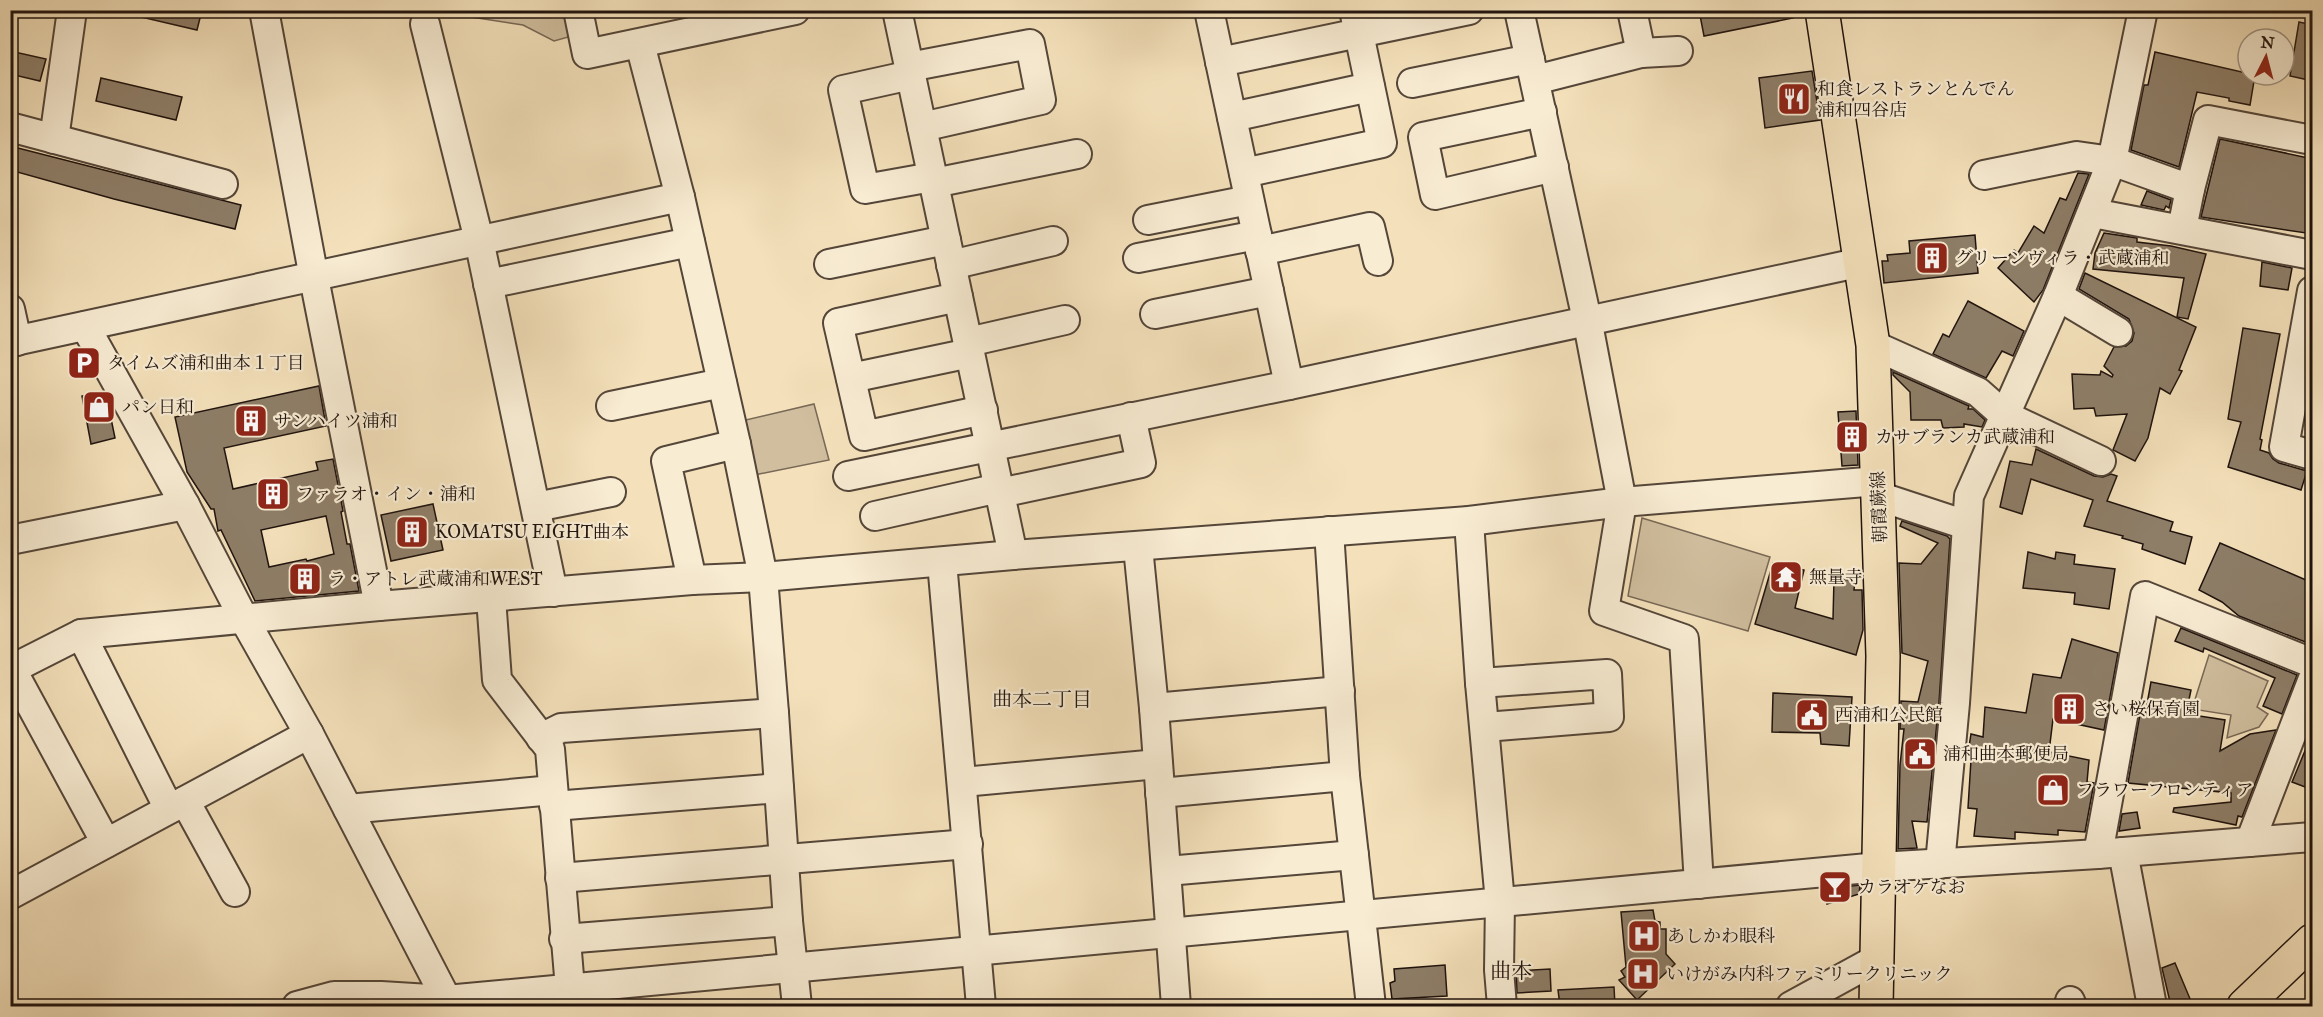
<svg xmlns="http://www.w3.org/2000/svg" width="2323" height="1017" font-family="'IM FELL Great Primer','Noto Serif JP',serif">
<rect width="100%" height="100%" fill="#f4e1bb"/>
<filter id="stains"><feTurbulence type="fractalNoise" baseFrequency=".00333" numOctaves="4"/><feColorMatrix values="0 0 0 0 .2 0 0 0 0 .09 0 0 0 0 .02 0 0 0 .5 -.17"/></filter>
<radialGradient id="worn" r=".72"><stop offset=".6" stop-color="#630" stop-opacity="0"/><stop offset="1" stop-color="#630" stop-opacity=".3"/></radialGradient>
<g fill="#d0be9e" stroke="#786856" stroke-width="1.5">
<polygon points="439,11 574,11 579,34 554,41 523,25 439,12"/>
<polygon points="814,404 829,460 749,476 737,422"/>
<polygon points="1642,518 1770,557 1748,631 1628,596"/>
<polygon points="2209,655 2268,681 2257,707 2268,714 2259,727 2227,738 2231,715 2192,709"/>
</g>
<g fill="#8e7e68" stroke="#1f130e" stroke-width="1.5" fill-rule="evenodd">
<polygon points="142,10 202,10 197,30 141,17"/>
<polygon points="1699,10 1793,10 1793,18 1704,36"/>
<polygon points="2299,22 2313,25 2313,81 2290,76"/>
<polygon points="10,51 46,59 40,81 10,74"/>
<polygon points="2155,52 2255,75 2250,105 2229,101 2229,98 2197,92 2179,167 2131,150 2144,85 2148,85"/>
<polygon points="1812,71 1820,120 1765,128 1759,78"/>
<polygon points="101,78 182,97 176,120 96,101"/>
<polygon points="2220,139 2313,159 2313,234 2201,217"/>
<polygon points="10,146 241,205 235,229 114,199 10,170"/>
<polygon points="2078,173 2089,174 2043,290 2034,302 1998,268 2014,250 2018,253 2034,226 2044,233 2060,198 2066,200"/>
<polygon points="2147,191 2171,200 2169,208 2166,206 2164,210 2141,205"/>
<polygon points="2104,233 2137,238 2137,242 2171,246 2206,254 2188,319 2177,317 2184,278 2093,269 2095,253"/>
<polygon points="1975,235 1978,273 1884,283 1882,261 1888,261 1887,255 1910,253 1909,241"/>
<polygon points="2262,262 2292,268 2288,290 2260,286"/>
<polygon points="2085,273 2196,327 2179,370 2182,371 2170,394 2160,388 2148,438 2135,461 2113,450 2127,414 2096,416 2094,408 2074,409 2072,374 2100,375 2101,371 2112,377 2113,375 2104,366 2114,347 2126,346 2132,341 2134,333 2129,319 2079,289"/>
<polygon points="1968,301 2024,331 2013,356 2002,351 1986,378 1933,354 1943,334 1949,337"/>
<polygon points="2243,328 2280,334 2260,439 2262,440 2260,450 2269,453 2273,459 2279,463 2307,471 2301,490 2228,467 2241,422 2228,419"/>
<polygon points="1893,372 1969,406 1968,409 1973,409 1985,420 1982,427 1964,424 1964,427 1943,428 1941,420 1911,420 1910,392 1893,375"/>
<path d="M319 386 326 426 224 448 233 489 318 470 316 462 333 459 343 511 341 512 347 544H350L359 591 255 601 221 530 218 531 214 509H211L187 472 175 417ZM326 516 334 554 307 561 306 559 269 567 261 530Z"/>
<polygon points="103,392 107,399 115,438 91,444 82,396"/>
<polygon points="1856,411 1858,465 1842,466 1838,412"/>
<polygon points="2036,449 2094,476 2103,477 2111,474 2117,476 2107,501 2173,522 2170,531 2192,537 2185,564 2142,549 2143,544 2122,538 2123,536 2084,526 2093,500 2031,479 2022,514 2000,507 2010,461 2032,465"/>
<polygon points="433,504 443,550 391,561 381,515"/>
<polygon points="1902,521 1947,536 1950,539 1939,702 1927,822 1912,821 1917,848 1898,849 1900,765 1904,729 1900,729 1901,701 1918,702 1928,661 1902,653 1899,563 1921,564 1938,543 1900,526"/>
<polygon points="2220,543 2313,583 2313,645 2239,616 2222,602 2199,590"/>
<polygon points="2028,552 2055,559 2056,552 2075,555 2074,564 2115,569 2109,609 2074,604 2075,593 2023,588"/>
<polygon points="1773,563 1804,570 1795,608 1833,619 1834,579 1855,580 1854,590 1862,590 1863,630 1856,655 1755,624"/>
<polygon points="2181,628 2297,675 2282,714 2263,706 2275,678 2204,648 2203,652 2175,641"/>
<polygon points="2072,639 2118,653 2104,730 2053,719 2049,752 2089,760 2087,782 2094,783 2085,832 2058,830 2058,835 2015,832 2015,839 1974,836 1977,809 1968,808 1971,760 1967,759 1971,734 1983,737 1985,707 2026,713 2033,674 2061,678"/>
<polygon points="2151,682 2191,690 2186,714 2225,720 2220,751 2250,734 2276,730 2242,817 2238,816 2236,825 2173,812 2174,808 2231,802 2231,793 2128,783 2140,714 2145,715"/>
<polygon points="1773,693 1852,697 1849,746 1821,744 1820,733 1772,732"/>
<polygon points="2312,734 2313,734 2313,790 2292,782"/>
<polygon points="2137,812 2140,828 2119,831 2122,814"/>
<polygon points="1860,885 1859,894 1827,904 1824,889"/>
<polygon points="1653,910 1655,921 1660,922 1660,929 1666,929 1666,954 1675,964 1637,1000 1619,980 1625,977 1621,971 1626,967 1621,912"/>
<polygon points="2175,963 2193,1006 2171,1006 2162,968"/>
<polygon points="1445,965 1447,996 1392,999 1390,983 1395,981 1394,969"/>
<polygon points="1550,969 1551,991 1517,993 1516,971"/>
<polygon points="1614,987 1615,1006 1560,1006 1558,990"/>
</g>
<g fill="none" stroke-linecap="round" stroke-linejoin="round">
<defs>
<g id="minor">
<polyline points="264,10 314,278 379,606"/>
<polyline points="578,10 587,54 795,10"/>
<polyline points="897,10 1013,555"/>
<polyline points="1209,10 1289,385"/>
<polyline points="1519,10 1589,329 1622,502 1604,611 1684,639 1699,884"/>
<polyline points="1632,10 1641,53"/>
<polyline points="425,24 479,240 553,592"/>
<polyline points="640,44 680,197 736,444 763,577 774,713 788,921 797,1006"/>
<polyline points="1220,62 1469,10"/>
<polyline points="909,67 1030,44 1041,100 922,127"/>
<polyline points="911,75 843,90 865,189 932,177"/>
<polyline points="1535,80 1641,53 1678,51"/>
<polyline points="1412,83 1530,59"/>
<polyline points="1542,112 1423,137 1435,195 1554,167"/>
<polyline points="1232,117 1370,87"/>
<polyline points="10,127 223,184"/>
<polyline points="54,139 72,10"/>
<polyline points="1244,173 1382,143 1354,10"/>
<polyline points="1984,175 2077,156 2112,161 2190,189"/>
<polyline points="934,183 1077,154"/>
<polyline points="2093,213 2312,255"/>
<polyline points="1148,220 1249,200"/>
<polyline points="2182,229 2190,189 2208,120 2312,140"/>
<polyline points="1260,251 1370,227 1378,261"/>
<polyline points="1138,258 1257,235"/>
<polyline points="829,264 946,240"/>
<polyline points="951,265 1053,241"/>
<polyline points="488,284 690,242"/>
<polyline points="2312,291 2284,447 2312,455"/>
<polyline points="2058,296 2118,332"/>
<polyline points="958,297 838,323 864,436 983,410"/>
<polyline points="10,309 17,341"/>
<polyline points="1155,314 1269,291"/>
<polyline points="85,326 185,505 244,619 309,734 450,1006"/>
<polyline points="10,342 680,197"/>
<polyline points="968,342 1065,320"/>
<polyline points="1873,345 1978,392 2004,415 2101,461"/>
<polyline points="851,378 970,353"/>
<polyline points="611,406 722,383"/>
<polyline points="848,476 1289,385 1862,262"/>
<polyline points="1000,493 1141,463 1131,417"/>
<polyline points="1878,496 1966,525"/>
<polyline points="536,507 611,492"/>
<polyline points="875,516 999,488"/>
<polyline points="1469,521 1480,683 1500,902 1499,970 1502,1006"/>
<polyline points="1329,531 1345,776 1371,1006"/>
<polyline points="10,540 185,505"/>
<polyline points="1138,547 1154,708 1176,1006"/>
<polyline points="942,562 981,1006"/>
<polyline points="692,580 666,461 736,444"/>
<polyline points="491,598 497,680 550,749 570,988"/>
<polyline points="81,634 169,809"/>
<polyline points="10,670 81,634 379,606 692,580 763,577 1013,555 1469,521 1622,502 1878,481"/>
<polyline points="12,670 106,843"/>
<polyline points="1480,683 1607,674 1609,717 1485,727"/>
<polyline points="1154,708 1340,691"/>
<polyline points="541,738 561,728 774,713"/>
<polyline points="963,782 1158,764"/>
<polyline points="1160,793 1345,776"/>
<polyline points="185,801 235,892"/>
<polyline points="554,806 779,788"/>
<polyline points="348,809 553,790"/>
<polyline points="2250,842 2312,681"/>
<polyline points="2123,852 2152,1006"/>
<polyline points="2098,854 2145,596 2312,663"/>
<polyline points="1940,864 1955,703 1969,496 2058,296 2112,161 2143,10"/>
<polyline points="1167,871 1354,855"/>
<polyline points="560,878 968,844"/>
<polyline points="10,895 309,734"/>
<polyline points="564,939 788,921"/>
<polyline points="2070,1001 2072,1006"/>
<polyline points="297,1006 334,996 381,996 446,1000 1879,867 2098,854 2312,837"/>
<polyline points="1791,1006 1877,959"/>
</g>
<g id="major">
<polyline points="1822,10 1873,345 1883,656 1876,1006"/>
<polyline points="2244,1006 2312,941"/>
</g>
</defs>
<use href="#minor" stroke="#544639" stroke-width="32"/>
<use href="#major" stroke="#1f130e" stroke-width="36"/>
<use href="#minor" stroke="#f8ecd3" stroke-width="28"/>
<use href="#major" stroke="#f4e1bb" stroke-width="33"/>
</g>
<defs>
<symbol id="restaurant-square" viewBox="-11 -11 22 22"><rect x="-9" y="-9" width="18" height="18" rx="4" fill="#8f2418" stroke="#f8ecd3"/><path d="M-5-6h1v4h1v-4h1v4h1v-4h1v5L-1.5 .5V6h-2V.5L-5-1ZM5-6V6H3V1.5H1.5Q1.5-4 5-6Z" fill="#fff"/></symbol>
<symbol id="building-square" viewBox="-11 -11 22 22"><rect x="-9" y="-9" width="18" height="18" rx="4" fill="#8f2418" stroke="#f8ecd3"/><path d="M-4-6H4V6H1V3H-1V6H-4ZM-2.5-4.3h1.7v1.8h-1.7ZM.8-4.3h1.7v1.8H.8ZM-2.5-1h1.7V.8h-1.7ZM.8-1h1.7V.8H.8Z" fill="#fff"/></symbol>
<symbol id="parking-square" viewBox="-11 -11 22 22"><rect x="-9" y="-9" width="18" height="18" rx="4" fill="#8f2418" stroke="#f8ecd3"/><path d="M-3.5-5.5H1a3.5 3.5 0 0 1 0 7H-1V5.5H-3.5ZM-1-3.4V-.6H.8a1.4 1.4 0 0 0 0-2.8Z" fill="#fff"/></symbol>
<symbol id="shop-square" viewBox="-11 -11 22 22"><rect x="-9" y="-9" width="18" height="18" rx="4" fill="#8f2418" stroke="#f8ecd3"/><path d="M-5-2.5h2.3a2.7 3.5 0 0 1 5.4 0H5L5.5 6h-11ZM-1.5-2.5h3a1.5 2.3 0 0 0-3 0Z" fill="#fff"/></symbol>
<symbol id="temple-square" viewBox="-11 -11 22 22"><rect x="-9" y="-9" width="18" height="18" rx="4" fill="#8f2418" stroke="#f8ecd3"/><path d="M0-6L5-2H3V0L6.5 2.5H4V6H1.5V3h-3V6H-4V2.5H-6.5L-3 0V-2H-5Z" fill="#fff"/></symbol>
<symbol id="civic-square" viewBox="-11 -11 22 22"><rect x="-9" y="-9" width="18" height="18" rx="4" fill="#8f2418" stroke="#f8ecd3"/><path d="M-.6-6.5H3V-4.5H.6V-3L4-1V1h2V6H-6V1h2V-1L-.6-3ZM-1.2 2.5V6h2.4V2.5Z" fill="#fff"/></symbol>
<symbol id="bar-square" viewBox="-11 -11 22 22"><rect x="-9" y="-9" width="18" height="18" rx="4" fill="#8f2418" stroke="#f8ecd3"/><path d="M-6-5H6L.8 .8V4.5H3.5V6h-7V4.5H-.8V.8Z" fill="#fff"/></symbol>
<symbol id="hospital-square" viewBox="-11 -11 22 22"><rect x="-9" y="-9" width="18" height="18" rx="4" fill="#8f2418" stroke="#f8ecd3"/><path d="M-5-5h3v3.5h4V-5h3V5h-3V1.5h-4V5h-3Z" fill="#fff"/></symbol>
</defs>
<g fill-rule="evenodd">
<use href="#restaurant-square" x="1775" y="80" width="38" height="38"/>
<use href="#building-square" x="1913" y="239" width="38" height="38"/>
<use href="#parking-square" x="65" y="344" width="38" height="38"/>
<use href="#shop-square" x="80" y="388" width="38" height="38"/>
<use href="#building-square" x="232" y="402" width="38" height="38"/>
<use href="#building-square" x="1833" y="418" width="38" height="38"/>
<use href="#building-square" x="254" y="475" width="38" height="38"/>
<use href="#building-square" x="393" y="513" width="38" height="38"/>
<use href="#temple-square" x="1767" y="558" width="38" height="38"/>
<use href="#building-square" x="286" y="560" width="38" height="38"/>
<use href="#building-square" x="2050" y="690" width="38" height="38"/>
<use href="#civic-square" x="1793" y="696" width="38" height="38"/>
<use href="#civic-square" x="1901" y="735" width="38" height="38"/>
<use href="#shop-square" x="2034" y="771" width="38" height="38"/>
<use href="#bar-square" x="1816" y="868" width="38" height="38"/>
<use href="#hospital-square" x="1625" y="917" width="38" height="38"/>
<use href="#hospital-square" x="1624" y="955" width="38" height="38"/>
</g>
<g text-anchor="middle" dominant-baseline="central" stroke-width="4.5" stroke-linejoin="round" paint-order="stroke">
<g font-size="18" fill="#1f130e" stroke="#f8ecd3" text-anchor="start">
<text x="1817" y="89">和食レストランとんでん<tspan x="1817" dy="21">浦和四谷店</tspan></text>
<text x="1955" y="258">グリーンヴィラ・武蔵浦和</text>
<text x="107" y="363">タイムズ浦和曲本１丁目</text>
<text x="122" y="407">パン日和</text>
<text x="274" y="421">サンハイツ浦和</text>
<text x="1875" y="437">カサブランカ武蔵浦和</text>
<text x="296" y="494">ファラオ・イン・浦和</text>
<text x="435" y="532">KOMATSU EIGHT曲本</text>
<text x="1809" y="577">無量寺</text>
<text x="328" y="579">ラ・アトレ武蔵浦和WEST</text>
<text x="2092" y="709">さい桜保育園</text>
<text x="1835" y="715">西浦和公民館</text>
<text x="1943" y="754">浦和曲本郵便局</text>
<text x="2076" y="790">フラワーフロンティア</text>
<text x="1858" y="887">カラオケなお</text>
<text x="1667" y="936">あしかわ眼科</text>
<text x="1666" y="974">いけがみ内科ファミリークリニック</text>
</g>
<g font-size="18" fill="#1f130e" stroke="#f8ecd3">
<text transform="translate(1879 507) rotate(-92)">朝霞蕨線</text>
</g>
<g font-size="20" fill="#1f130e" stroke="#f8ecd3">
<text x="1042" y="699">曲本二丁目</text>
</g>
<g font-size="21" fill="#1f130e" stroke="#f8ecd3">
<text x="1511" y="971">曲本</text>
</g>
</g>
<rect width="2323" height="1017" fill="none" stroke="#f4e1bb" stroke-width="36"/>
<rect x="12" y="12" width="2299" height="993" fill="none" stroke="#1f130e" stroke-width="3"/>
<rect x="18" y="18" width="2287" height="981" fill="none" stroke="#1f130e" stroke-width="1.5"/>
<g transform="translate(2266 57) rotate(6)"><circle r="28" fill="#f8ecd3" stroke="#a19584" stroke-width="1.5"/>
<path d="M0-4.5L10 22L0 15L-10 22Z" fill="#8f2418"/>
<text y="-9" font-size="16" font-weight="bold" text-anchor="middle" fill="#1f130e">N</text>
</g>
<rect width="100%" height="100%" filter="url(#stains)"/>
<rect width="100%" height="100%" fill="url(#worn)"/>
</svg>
